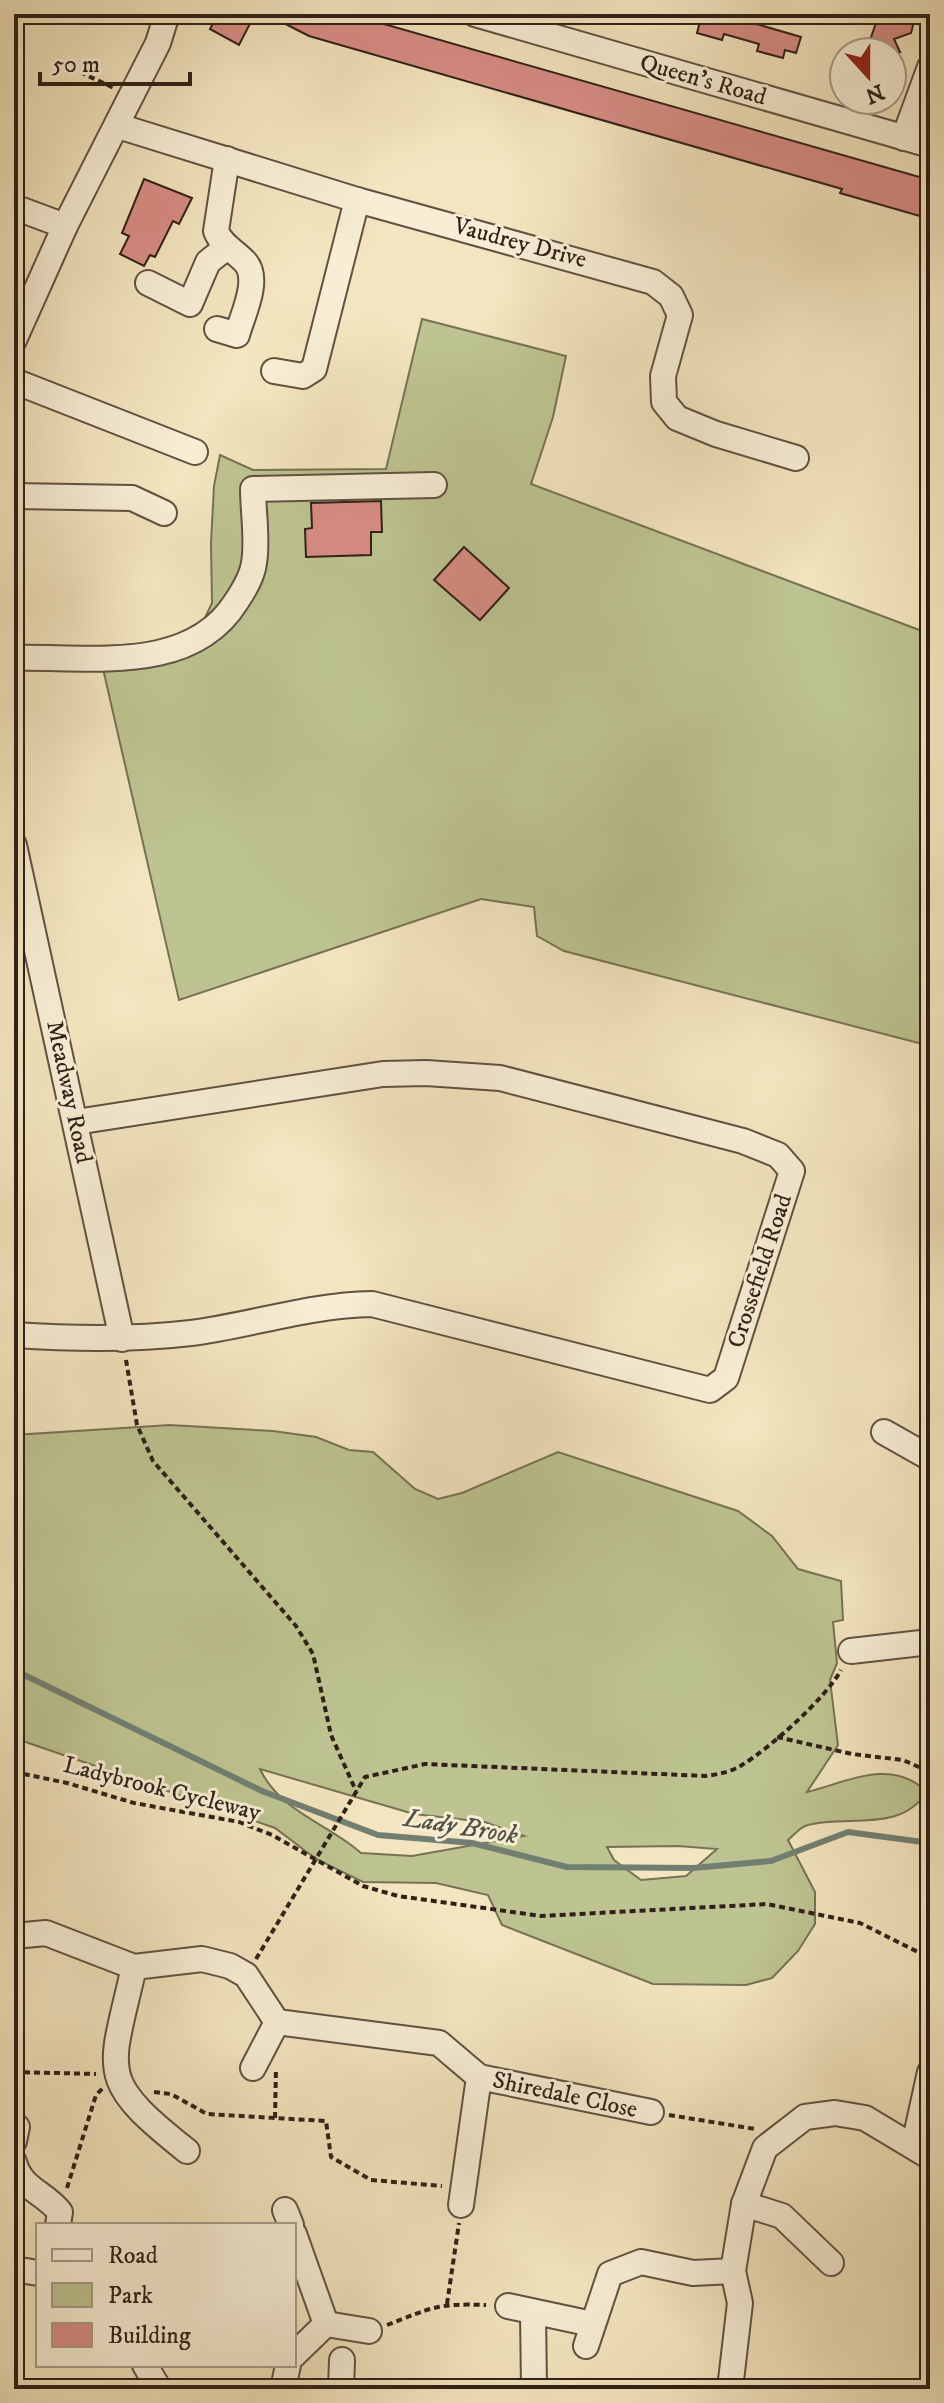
<svg xmlns="http://www.w3.org/2000/svg" width="944" height="2403" font-family="'IM FELL DW Pica',serif">
<rect width="100%" height="100%" fill="#f3e5bf"/>
<filter id="stains"><feTurbulence type="fractalNoise" baseFrequency=".0025" numOctaves="4"/><feColorMatrix values="0 0 0 0 .2 0 0 0 0 .09 0 0 0 0 .02 0 0 0 .5 -.17"/></filter>
<radialGradient id="worn" r=".72"><stop offset=".6" stop-color="#630" stop-opacity="0"/><stop offset="1" stop-color="#630" stop-opacity=".3"/></radialGradient>
<g fill="#bdc491" stroke="#767254" stroke-width="2" fill-rule="evenodd">
<polygon points="422,319 566,356 553,417 531,484 930,634 930,1046 564,951 537,936 534,907 481,899 179,1000 98,647 166,642 204,620 212,603 211,543 214,486 220,455 253,470 386,469"/>
<path d="M170 1425 273 1431 316 1437 349 1450 373 1452 415 1489 438 1499 462 1493 558 1452 738 1511 772 1536 798 1569 841 1581 843 1620 833 1622 837 1663 830 1680 838 1745 807 1792C848 1782 891 1757 927 1792 899 1834 848 1814 808 1825 801 1826 794 1835 788 1840L815 1892V1924L798 1951 772 1978 746 1985 653 1984 502 1925 488 1895 436 1883 363 1882 316 1859 275 1828 14 1738V1435ZM260 1769 414 1814 485 1822 524 1836 412 1856 361 1853C329 1824 280 1812 260 1769ZM678 1846 717 1849 686 1876 641 1880 614 1860 607 1847Z"/>
</g>
<g fill="none" stroke-linecap="round" stroke-linejoin="round">
<polyline stroke="#717f72" stroke-width="6" points="14,1670 262,1791 378,1835 472,1843 567,1867 693,1868 771,1861 848,1832 930,1843"/>
</g>
<g fill="#d88d85" stroke="#302018" stroke-width="2">
<polygon points="218,14 255,14 239,45 210,29"/>
<polygon points="266,14 349,14 930,180 930,219 840,193 842,189 309,36"/>
<polygon points="702,14 722,14 801,37 796,53 785,50 783,58 757,51 759,44 724,34 722,40 697,33"/>
<polygon points="879,14 916,14 911,33 894,39 900,52 866,52"/>
<polygon points="144,179 192,198 179,224 173,221 155,257 150,255 144,266 120,254 129,236 122,233"/>
<polygon points="381,501 382,532 371,532 371,555 306,557 305,529 312,528 311,503"/>
<polygon points="464,547 509,588 480,620 434,580"/>
</g>
<g fill="none" stroke-linecap="round" stroke-linejoin="round">
<defs>
<g id="minor">
<polyline points="475,14 930,145"/>
<polyline points="118,126 357,200 653,282 671,296 680,315 663,376 664,402 677,418 716,434 796,458"/>
<polyline points="904,138 930,67"/>
<polyline points="14,207 65,226"/>
<polyline points="148,283 190,304 208,262 227,247"/>
<path d="M217 329 237 335C242 316 261 279 245 262 235 251 222 246 216 231L227 159"/>
<polyline points="14,340 65,226 158,43 167,14"/>
<polyline points="274,371 303,376 314,369 357,200"/>
<polyline points="14,381 195,452"/>
<polyline points="14,496 132,498 164,513"/>
<path d="M14 658C89 656 190 675 236 602 244 590 252 577 254 563 258 540 253 512 253 489L434 485"/>
<polyline points="14,845 122,1339"/>
<path d="M14 1335C74 1339 132 1340 191 1333 252 1325 310 1305 372 1304L710 1390 726 1378 792 1171 778 1155 743 1141 500 1078 426 1073 383 1074 76 1122"/>
<polyline points="884,1432 930,1458"/>
<polyline points="851,1651 930,1642"/>
<polyline points="14,1936 46,1933 134,1967 202,1959 230,1966 246,1975 277,2022 439,2043 479,2077 461,2205"/>
<path d="M134 1967C110 2074 95 2078 187 2151"/>
<polyline points="253,2068 277,2022"/>
<polyline points="479,2077 651,2112"/>
<polyline points="14,2141 17,2127"/>
<polyline points="914,2145 930,2072"/>
<path d="M14 2162C21 2189 44 2192 60 2212L58 2225"/>
<polyline points="744,2204 782,2216 831,2263"/>
<polyline points="285,2210 291,2225"/>
<polyline points="294,2234 326,2324 294,2355"/>
<polyline points="14,2269 38,2273"/>
<polyline points="508,2306 592,2324"/>
<polyline points="533,2312 534,2389"/>
<polyline points="326,2324 369,2331"/>
<polyline points="586,2346 610,2274 641,2262 693,2273 733,2271"/>
<polyline points="145,2365 159,2389"/>
<polyline points="283,2389 288,2365"/>
<polyline points="341,2389 342,2360"/>
<polyline points="730,2389 740,2303 733,2271 744,2204 765,2148 805,2117 835,2113 865,2118 930,2157"/>
</g>
</defs>
<use href="#minor" stroke="#615142" stroke-width="28"/>
<g stroke="#302018" stroke-width="4" stroke-dasharray="6 4" stroke-linecap="butt">
<polyline points="82,70 84,74 114,88"/>
<polyline points="126,1360 137,1425 153,1461 296,1626 313,1654 331,1735 356,1791"/>
<polyline points="777,1737 852,1754 903,1760 930,1772"/>
<polyline points="14,1772 67,1783 134,1803 239,1822 272,1835 363,1886 398,1896 541,1916 767,1904 860,1923 930,1958"/>
<path d="M256 1959 365 1777 425 1764 706 1776C719 1774 731 1772 742 1765 770 1748 826 1698 841 1670"/>
<polyline points="14,2072 96,2074"/>
<polyline points="154,2092 171,2094 207,2114 326,2121 331,2157 371,2180 442,2186"/>
<polyline points="669,2115 755,2129"/>
<polyline points="275,2118 276,2068"/>
<polyline points="67,2188 96,2095 103,2088"/>
<polyline points="447,2304 459,2223"/>
<path d="M387 2325C431 2308 437 2303 486 2305"/>
</g>
<use href="#minor" stroke="#f7eed5" stroke-width="24"/>
</g>
<g text-anchor="middle" dominant-baseline="central" stroke-width="6" stroke-linejoin="round" paint-order="stroke">
<g font-size="24" fill="#302018" stroke="#f7eed5">
<text transform="translate(703 80) rotate(16)">Queen's Road</text>
<text transform="translate(520 243) rotate(15)">Vaudrey Drive</text>
<text transform="translate(69 1092) rotate(78)">Meadway Road</text>
<text transform="translate(760 1271) rotate(-72)">Crossefield Road</text>
<text transform="translate(162 1789) rotate(14)">Ladybrook Cycleway</text>
<text transform="translate(565 2095) rotate(12)">Shiredale Close</text>
</g>
<g font-size="26" font-style="italic" fill="#505045" stroke="#f7eed5">
<text transform="translate(461 1827) rotate(9)">Lady Brook</text>
</g>
</g>
<rect width="944" height="2403" fill="none" stroke="#f3e5bf" stroke-width="48"/>
<rect x="16" y="16" width="912" height="2371" fill="none" stroke="#302018" stroke-width="4"/>
<rect x="24" y="24" width="896" height="2355" fill="none" stroke="#302018" stroke-width="2"/>
<rect x="36" y="2223" width="260" height="144" fill="#f7eed5" stroke="#a79c89" stroke-width="2"/>
<rect x="52" y="2249" width="40" height="12" fill="#f7eed5" stroke="#a79c89" stroke-width="2"/>
<text x="108" y="2263" font-size="24" fill="#302018">Road</text>
<rect x="52" y="2283" width="40" height="24" fill="#bdc491" stroke="#a79c89" stroke-width="2"/>
<text x="108" y="2303" font-size="24" fill="#302018">Park</text>
<rect x="52" y="2323" width="40" height="24" fill="#d88d85" stroke="#a79c89" stroke-width="2"/>
<text x="108" y="2343" font-size="24" fill="#302018">Building</text>
<g transform="translate(868 76) rotate(159)"><circle r="38" fill="#f7eed5" stroke="#a79c89" stroke-width="2"/>
<path d="M0-6L14 30L0 20L-14 30Z" fill="#8f2418"/>
<text y="-12" font-size="22" font-weight="bold" text-anchor="middle" fill="#302018">N</text>
</g>
<path d="M40 72v12h150v-12" fill="none" stroke="#302018" stroke-width="4"/>
<text x="52" y="72" font-size="24" fill="#302018" stroke="#f7eed5" stroke-width="6" paint-order="stroke">50 m</text>
<rect width="100%" height="100%" filter="url(#stains)"/>
<rect width="100%" height="100%" fill="url(#worn)"/>
</svg>
